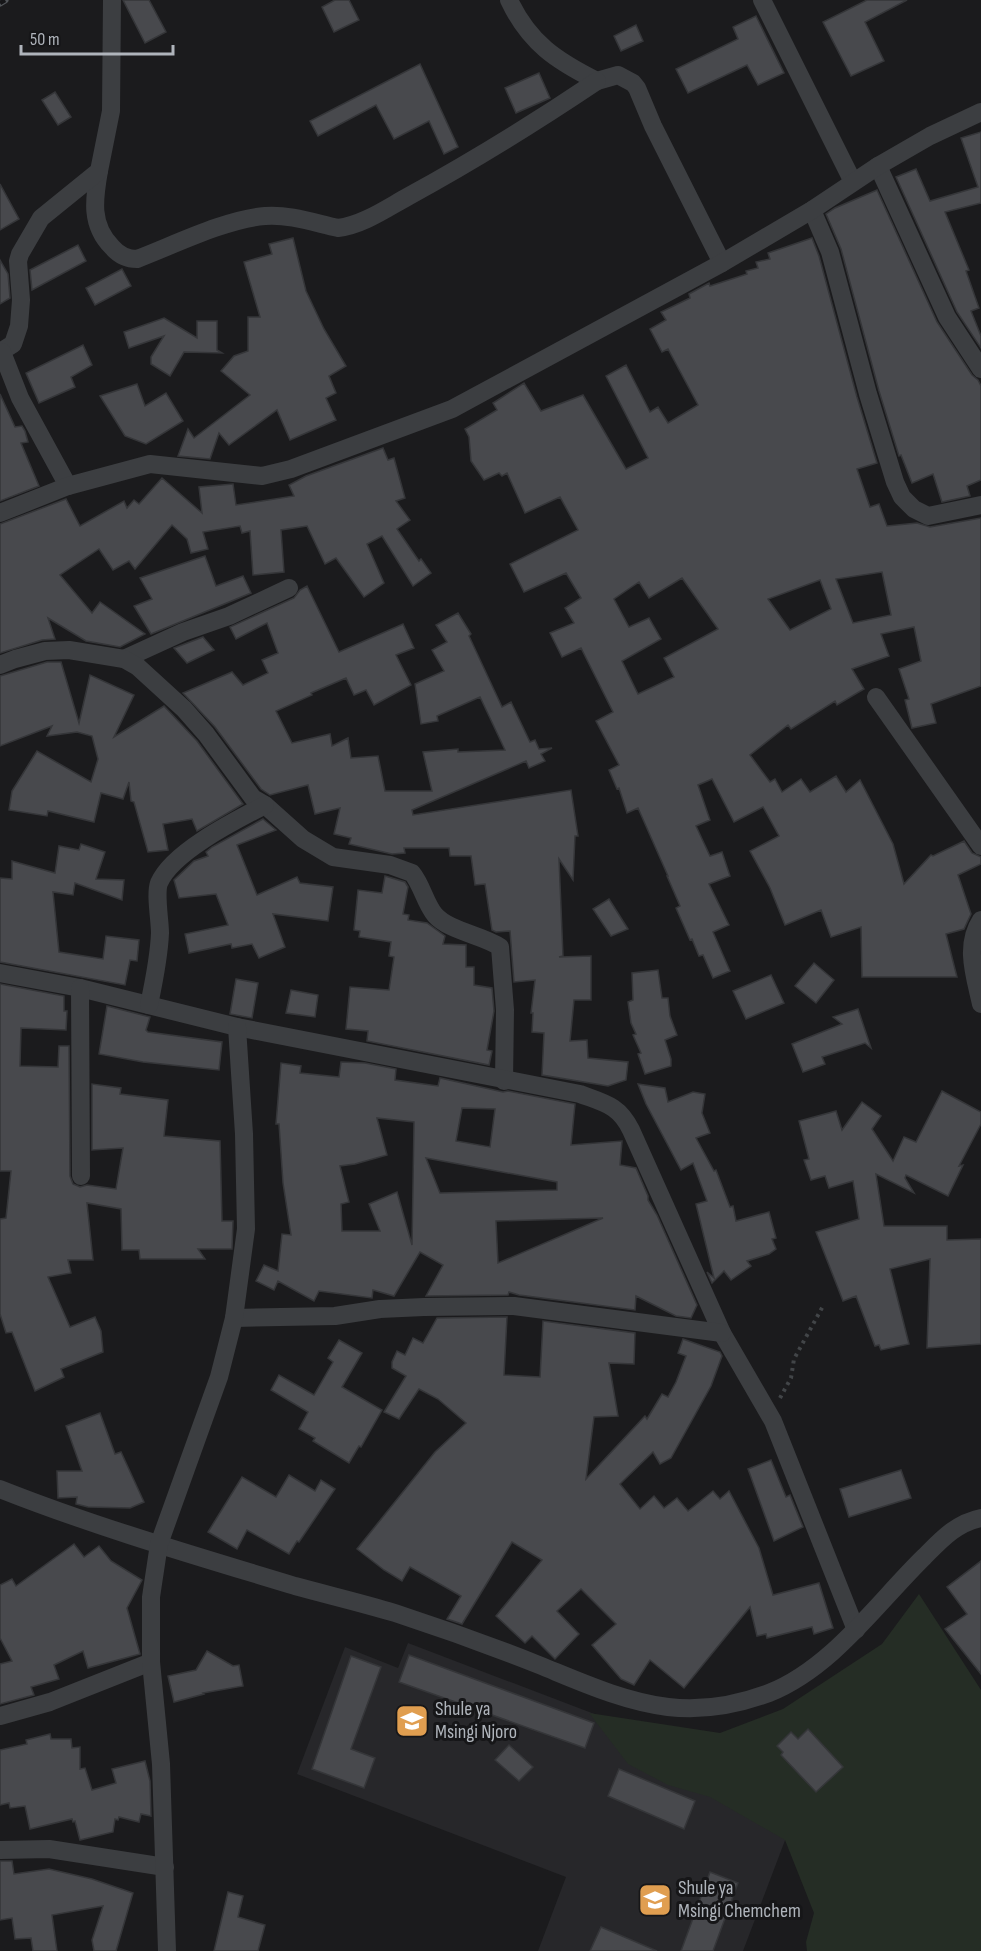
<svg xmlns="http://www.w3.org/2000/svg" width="981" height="1951" font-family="'Sofia Sans Condensed',sans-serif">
<rect width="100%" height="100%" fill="#1b1b1d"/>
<polygon fill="#27272a" points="408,1643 631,1728 795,1814 743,1951 538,1951 566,1877 297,1774 345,1647 398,1668"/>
<polygon fill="#252d25" points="919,1594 981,1690 981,1951 807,1951 806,1942 814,1913 785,1840 710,1797 668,1785 628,1764 589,1713 720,1733 783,1709 882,1644"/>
<g fill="#48494d" stroke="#353639" stroke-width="1.5" fill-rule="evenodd">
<polygon points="123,0 149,0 166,32 145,43"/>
<polygon points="335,0 349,0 359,20 334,32 322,7"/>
<polygon points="867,0 907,0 865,22 884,61 851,76 823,22"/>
<polygon points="756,16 784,73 758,85 747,65 688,93 676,69 738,39 733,27"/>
<polygon points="636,25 643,41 621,51 614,36"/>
<polygon points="420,64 458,147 444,154 429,121 394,139 376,105 318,136 310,121"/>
<polygon points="539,73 550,98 516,113 505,88"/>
<polygon points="55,92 71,117 58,125 42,100"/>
<polygon points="981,132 981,203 945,212 969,270 966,271 979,308 971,311 981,336 981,348 957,312 896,177 916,169 930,201 978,187 961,138"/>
<polygon points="0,184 19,219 0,230"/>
<polygon points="877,190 937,322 972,375 978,380 981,386 981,480 967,486 970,496 942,502 933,474 912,483 901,455 899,456 879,391 841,249 826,214 835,208"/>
<polygon points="293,238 306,291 324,329 346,366 329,376 336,393 326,398 336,420 290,440 277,410 229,445 219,433 210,459 178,456 188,429 194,438 250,395 221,371 234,356 248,351 248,317 260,317 244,262 272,254 269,244"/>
<path d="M812 238 819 256 857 397 877 463 857 469 870 507 879 504 887 526 917 523 930 527 981 518V686L931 704 936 723 912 728 905 700 909 699 899 669 921 661 914 627 881 634 889 656 852 669 864 689 837 705 835 701 791 729 788 725 750 755 770 782 775 779 782 792 801 779 810 792 836 776 846 792 860 780 893 844 904 884 931 855 933 856 964 841 972 853 981 857V864L958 875 971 914 964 929 946 934 957 977H862L861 927 831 937 821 910 785 925 770 888 750 851 779 836 763 807 734 822 712 779 698 785 710 820 696 826 710 856 722 852 730 876 709 884 729 925 713 932 730 971 713 978 703 955 699 956 692 939 690 940 676 908 680 906 667 876H668L638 808 627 813 619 788 617 789 609 770 619 765 596 721 613 712 581 648 562 657 550 633 574 623 565 608 581 598 566 573 524 592 510 564 578 530 560 497 525 513 507 473 502 476 499 473 484 480 471 461 469 437 465 429 497 410 493 403 524 383 541 411 583 395 626 469 648 458 606 376 626 365 650 412 658 407 668 423 698 405 668 349 662 352 650 329 666 320 661 312 690 298 689 294 709 283 710 286 747 274 746 271 758 268 756 262 770 259 768 253ZM882 572 891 615 853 623 836 579ZM682 578 718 629 664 658 674 677 638 694 622 661 661 639 649 618 629 627 614 599 639 582 649 598ZM820 580 831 609 790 630 768 599Z"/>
<polygon points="78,245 86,261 32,290 30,270"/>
<polygon points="0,260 8,274 10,298 0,304"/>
<polygon points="122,269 131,286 95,305 86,288"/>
<polygon points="164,318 197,338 197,321 217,321 217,350 222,353 184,352 170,376 151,364 151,357 164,336 129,348 124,332"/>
<polygon points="83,345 92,365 71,377 75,387 39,403 26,373"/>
<polygon points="137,384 145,406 166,393 183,421 146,444 125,436 100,396"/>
<polygon points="0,394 15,427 22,426 25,431 28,442 21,443 39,486 0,501"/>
<polygon points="383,448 388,460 394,458 405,498 396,501 410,520 397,529 419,561 421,559 431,573 413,586 382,536 367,544 384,583 364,597 336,558 325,564 307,526 281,530 284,572 253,575 250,531 242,533 240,526 203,532 208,549 191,553 187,539 172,525 135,569 129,561 113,570 99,549 60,575 92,613 100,602 145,634 120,647 86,641 48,618 55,639 42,640 0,653 0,524 66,499 80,526 124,501 127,508 134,500 139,504 162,478 202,513 199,487 233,484 236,505 294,496 289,485 306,476"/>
<polygon points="205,556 216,586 243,576 251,593 151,634 134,606 152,599 140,578"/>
<polygon points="307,586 339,652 403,624 414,648 396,655 411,685 374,705 366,690 354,695 346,678 311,693 312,695 276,711 292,743 330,734 332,746 348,738 351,758 378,756 385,791 432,791 423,752 458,749 458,752 505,750 480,697 437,716 438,721 421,724 415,684 444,671 432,650 447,642 436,625 458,613 471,634 469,636 502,707 511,702 530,742 535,740 539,749 552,748 541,754 545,761 529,768 526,761 412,810 413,815 571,790 578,836 575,836 573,880 559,859 563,956 559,957 591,956 591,1000 574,1000 570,1041 587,1040 588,1058 628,1062 626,1080 608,1086 542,1075 544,1033 532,1032 533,1013 531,1013 535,980 514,982 510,931 496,932 492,930 485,884 475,885 471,856 450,856 449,848 404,848 405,853 392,854 349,844 351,838 334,834 340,808 315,814 308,785 270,795 261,789 215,727 183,693 232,672 243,685 268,673 262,660 278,653 267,623 236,639 230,627 294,598 300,590"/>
<polygon points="203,637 214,650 187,663 174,648"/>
<polygon points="47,662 61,662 79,723 90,675 134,695 114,737 164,706 197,741 243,804 197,831 192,819 163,824 168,850 148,852 134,802 131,801 129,782 123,799 101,793 94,822 48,811 47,816 9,810 12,791 37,751 91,782 98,759 92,736 77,732 47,736 52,726 0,746 0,676"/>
<polygon points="263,819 276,830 237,845 257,895 297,877 300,883 333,887 328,921 273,914 285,947 259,958 252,944 232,948 231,944 189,953 185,934 228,925 216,894 179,898 174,880 194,861 208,856 206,852 212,847"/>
<polygon points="81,844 105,852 96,879 124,880 122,900 75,883 73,895 53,892 59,952 103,959 106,936 139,940 137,961 130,960 125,985 0,962 0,878 12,879 12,861 55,873 59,846 79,850"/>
<polygon points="385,876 405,882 408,887 403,914 409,915 408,920 427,923 445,936 443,944 466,945 466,967 474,967 474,985 492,988 494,1011 487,1050 492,1051 489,1065 367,1041 368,1031 346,1029 350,987 389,990 394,957 389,956 391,942 359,937 360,931 354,930 358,890 382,893"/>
<polygon points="609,899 628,929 611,936 593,909"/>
<polygon points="814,963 834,980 816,1003 795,986"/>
<polygon points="658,970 662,998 668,998 670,1016 677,1035 665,1040 671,1059 671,1066 645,1074 638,1054 641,1053 633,1035 636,1034 631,1023 628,1002 633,1000 632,973"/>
<polygon points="771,975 784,1003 746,1019 733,991"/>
<polygon points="236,979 258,983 252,1018 230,1014"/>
<polygon points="0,984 64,996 64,1011 67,1011 66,1030 21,1028 20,1066 58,1067 59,1046 69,1046 70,1176 73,1184 80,1187 87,1185 116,1189 123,1148 92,1150 92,1084 121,1088 120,1094 168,1100 164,1136 220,1141 222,1221 233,1221 232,1249 198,1249 205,1259 140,1259 139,1250 122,1250 121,1209 87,1203 93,1260 68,1260 71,1273 48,1277 70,1327 95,1317 101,1331 103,1352 61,1369 64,1377 35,1391 12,1332 6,1333 0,1314 0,1219 6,1218 11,1171 0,1171"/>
<polygon points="291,990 318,995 315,1017 286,1013"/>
<polygon points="107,1006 150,1017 146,1030 148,1032 222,1042 219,1070 143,1062 99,1054"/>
<polygon points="858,1009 871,1048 865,1043 822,1057 825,1064 803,1072 792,1044 842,1024 833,1017"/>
<path d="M341 1062 365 1063 396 1069 395 1080 438 1086 440 1078 503 1092 508 1091 575 1104 571 1145 622 1141 620 1165 636 1168 648 1196V1200L657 1215 697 1305 691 1318 676 1316 636 1296 635 1310 519 1295 509 1292 508 1295 426 1296 443 1265 420 1252 394 1296 373 1290 372 1298 319 1291 314 1301 278 1281 274 1290 256 1281 264 1265 278 1271 282 1234 291 1235 283 1183 279 1124H276L281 1063 301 1066 300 1073 339 1077ZM462 1108 495 1109 490 1147 456 1141ZM377 1118 414 1122 412 1245 397 1192 369 1204 380 1231H342L341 1204 349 1202 340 1166 355 1164 387 1155ZM426 1158 557 1182V1190L440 1193ZM603 1218 498 1263 496 1221Z"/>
<polygon points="638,1084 665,1088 668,1102 693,1092 705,1094 702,1113 710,1133 696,1138 714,1171 716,1170 730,1207 733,1206 736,1221 769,1212 776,1238 772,1239 776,1249 769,1254 747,1261 751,1266 731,1280 724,1271 712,1283 707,1272 714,1278 696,1204 707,1201 693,1163 681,1170 646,1104"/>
<polygon points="942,1091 981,1112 981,1124 959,1166 963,1165 948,1196 906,1175 905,1178 914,1193 876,1174 884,1226 947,1226 947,1240 981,1239 981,1344 927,1348 930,1259 890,1269 909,1344 881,1350 879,1345 875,1346 856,1296 843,1301 816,1232 859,1219 853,1181 829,1188 825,1176 811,1180 804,1160 809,1159 799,1121 836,1111 842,1130 862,1102 881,1116 872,1129 893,1161 904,1137 916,1142"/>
<polygon points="507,1317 504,1375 540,1377 543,1321 635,1333 634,1364 609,1363 618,1416 594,1417 586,1479 645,1416 647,1419 662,1394 668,1397 676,1382 686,1356 678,1353 683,1339 720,1352 722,1356 711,1386 671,1458 660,1464 653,1452 620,1484 640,1509 654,1496 664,1508 677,1498 688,1511 713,1491 720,1499 729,1491 759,1548 773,1595 819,1583 833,1628 814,1634 812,1627 767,1638 766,1634 757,1636 750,1607 684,1688 650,1660 634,1685 621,1679 592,1645 616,1624 581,1589 557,1611 579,1634 555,1659 532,1636 525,1643 496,1616 542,1560 512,1542 462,1624 447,1619 461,1596 410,1567 402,1581 384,1570 357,1549 435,1452 466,1423 438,1399 419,1389 399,1419 384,1412 406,1376 392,1368 392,1362 397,1351 405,1355 413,1338 423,1343 437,1318"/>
<polygon points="339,1340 362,1353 342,1387 382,1410 361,1447 359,1446 349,1463 313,1441 315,1438 299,1429 308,1412 271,1390 279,1375 314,1395 333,1362 328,1358"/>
<polygon points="100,1413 115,1454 121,1452 144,1502 130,1508 88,1507 76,1504 77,1497 58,1498 57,1471 82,1471 66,1426"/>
<polygon points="771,1460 786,1497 790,1495 803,1527 774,1541 748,1469"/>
<polygon points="901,1470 911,1498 849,1517 840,1489"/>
<polygon points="289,1475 315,1491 321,1480 335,1489 299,1542 297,1541 289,1554 247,1530 237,1549 208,1532 242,1477 276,1497"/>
<polygon points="74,1544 84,1557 99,1546 111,1561 142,1580 127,1608 140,1654 88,1668 83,1651 54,1665 59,1679 31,1687 34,1695 0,1704 0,1664 12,1661 0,1638 0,1585 12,1579 16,1586"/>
<polygon points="981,1561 981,1674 945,1629 967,1614 947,1587"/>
<polygon points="207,1651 233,1666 239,1665 243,1686 203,1693 204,1694 174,1702 168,1676 196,1670"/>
<polygon points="409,1655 594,1723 585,1748 399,1682"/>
<polygon points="351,1656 381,1667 351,1749 375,1758 364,1788 312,1769"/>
<polygon points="808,1729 843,1767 816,1792 781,1755 783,1752 777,1746 791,1732 798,1739"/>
<polygon points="50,1734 51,1739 71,1739 72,1748 80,1747 80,1769 85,1768 92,1790 116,1783 112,1769 145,1761 150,1781 151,1816 141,1814 139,1822 119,1817 118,1820 115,1819 113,1832 80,1840 75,1821 73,1822 72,1819 30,1829 25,1806 10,1808 9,1803 0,1805 0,1750 27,1744 26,1740"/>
<polygon points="509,1745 533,1767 519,1781 495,1760"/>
<polygon points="619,1769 695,1801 684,1829 608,1796"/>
<polygon points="0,1861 12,1861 14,1874 49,1869 92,1879 133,1893 116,1951 94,1951 92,1940 103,1906 52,1915 57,1951 33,1951 31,1938 15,1939 12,1918 0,1920"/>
<polygon points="710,1872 738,1883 713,1951 681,1951"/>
<polygon points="228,1892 243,1896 238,1917 265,1925 258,1951 214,1951"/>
<polygon points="601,1927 657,1951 590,1951"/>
</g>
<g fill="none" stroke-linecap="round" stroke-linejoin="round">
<polyline stroke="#424548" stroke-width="4" stroke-dasharray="3 4.5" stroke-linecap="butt" points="780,1398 791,1378 794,1359 823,1306"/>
<g stroke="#3c3e41" stroke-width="18">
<path d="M509 0C529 43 557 61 597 81L618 75 633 83 637 88 653 126 722 263"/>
<polyline points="762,0 853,182"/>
<polyline points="878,166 947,317 981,369"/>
<path d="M99 171C94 199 90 225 112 247 118 254 127 259 137 259 174 245 226 219 265 216 289 214 315 223 338 228 363 225 387 208 409 196 473 161 536 122 597 81"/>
<polyline points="812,210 830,252 868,394 895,482 902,497 914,509 928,516 981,505"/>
<polyline points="0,352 13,344 19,326 21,300 18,261 20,254 41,218 99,171 111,111 112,0"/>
<polyline points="2,352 20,398 68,486"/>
<polyline points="0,513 68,486 150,464 262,476 291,469 452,409 722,263 812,210 878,166 930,136 981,112"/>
<polyline points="124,659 183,632 229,616 289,588"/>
<path d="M0 665 15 659 45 651 69 650 124 659 138 667 184 709 206 734 253 798 265 805 303 839 333 857 390 865 412 873C422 885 425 903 435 915 449 931 482 935 500 947L505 1010 504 1081"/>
<polyline points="876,697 981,846"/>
<path d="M981 920C964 946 975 976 981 1004"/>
<path d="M0 973 80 988 237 1027 580 1094C604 1103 619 1105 631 1130L722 1333 773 1421 856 1630"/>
<polyline points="80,988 81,1176"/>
<path d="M149 1005C154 981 159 958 160 933 160 920 155 894 159 883 172 852 236 820 265 805"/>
<polyline points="234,1318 335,1316 380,1309 424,1307 514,1306 722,1333"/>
<path d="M0 1489C96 1527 196 1556 295 1586 328 1595 362 1603 395 1613 444 1629 491 1646 539 1665 581 1682 622 1701 668 1707 702 1711 737 1705 769 1693 832 1668 877 1603 924 1557 941 1540 956 1523 981 1518"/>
<polyline points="0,1716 50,1702 151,1662"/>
<polyline points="0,1850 49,1849 165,1867"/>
<polyline points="167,1951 161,1764 151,1662 151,1597 159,1544 219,1377 234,1318 246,1229 244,1134 237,1027"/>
</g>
<defs>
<polyline id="rail" points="0,3 5,0"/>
</defs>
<use href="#rail" stroke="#515458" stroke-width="7"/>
<use href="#rail" stroke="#161618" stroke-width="4.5" stroke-dasharray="14" stroke-linecap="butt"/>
</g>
<defs>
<symbol id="school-square" viewBox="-11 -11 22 22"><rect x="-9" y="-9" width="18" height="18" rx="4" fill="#e09e50" stroke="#161618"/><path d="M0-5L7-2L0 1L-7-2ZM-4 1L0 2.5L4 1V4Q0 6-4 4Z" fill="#fff"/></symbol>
</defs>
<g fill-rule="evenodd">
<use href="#school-square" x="393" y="1702" width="38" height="38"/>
<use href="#school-square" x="636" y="1881" width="38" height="38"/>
</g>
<g text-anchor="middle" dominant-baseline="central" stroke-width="6" stroke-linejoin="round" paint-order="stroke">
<g font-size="20" fill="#afb4bb" stroke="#161618" text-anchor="start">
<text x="435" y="1709">Shule ya<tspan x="435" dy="23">Msingi Njoro</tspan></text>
<text x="678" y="1888">Shule ya<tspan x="678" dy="23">Msingi Chemchem</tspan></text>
</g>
</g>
<path d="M21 45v9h152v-9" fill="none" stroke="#afb4bb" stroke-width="3"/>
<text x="30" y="45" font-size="18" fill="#afb4bb" stroke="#161618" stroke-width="4.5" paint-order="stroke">50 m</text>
</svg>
